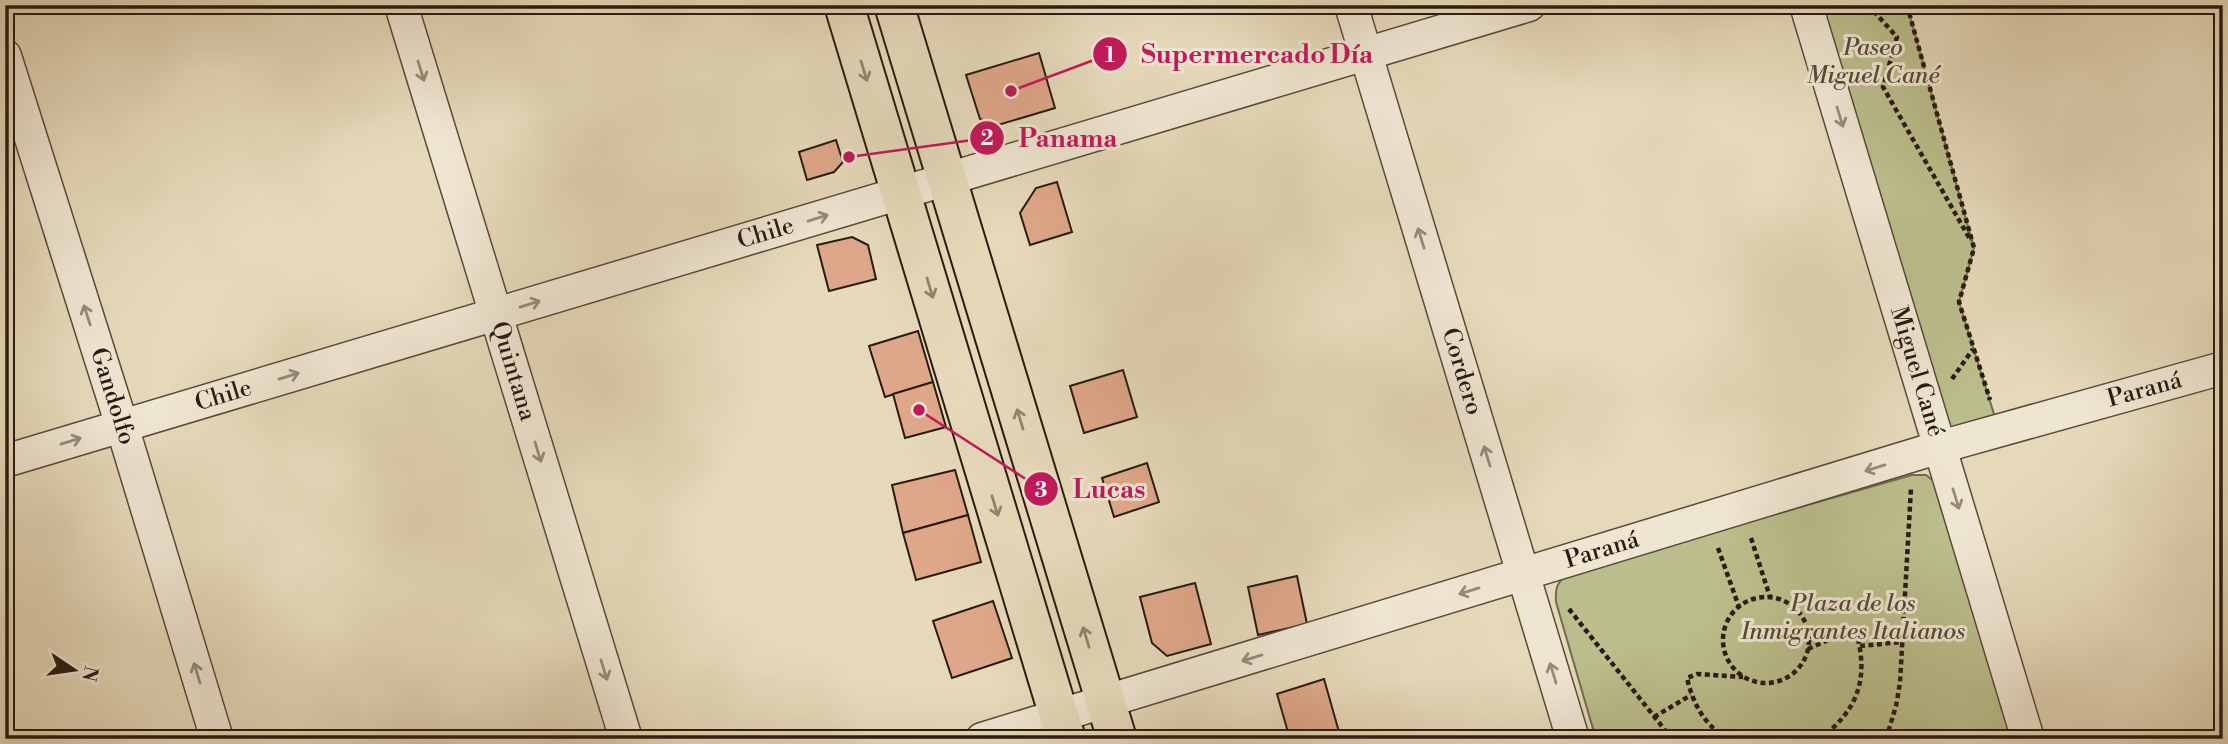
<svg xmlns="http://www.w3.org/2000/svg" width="2228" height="744" font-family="'Libre Bodoni',serif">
<rect width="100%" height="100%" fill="#e6d9ba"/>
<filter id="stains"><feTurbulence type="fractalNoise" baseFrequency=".00286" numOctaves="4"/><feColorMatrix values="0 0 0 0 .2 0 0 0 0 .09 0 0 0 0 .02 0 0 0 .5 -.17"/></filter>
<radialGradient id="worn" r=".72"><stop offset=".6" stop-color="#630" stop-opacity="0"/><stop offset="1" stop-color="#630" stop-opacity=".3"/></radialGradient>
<g fill="#bbbe8c" stroke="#726c4e" stroke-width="2">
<polygon points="1806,5 1907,5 1974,248 1959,302 1999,430 1940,447"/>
<path d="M1912 475H1926L1935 482 2014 739H1596L1556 602C1555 587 1557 581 1571 573Z"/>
</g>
<g fill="#dea789" stroke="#291b10" stroke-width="2">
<polygon points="445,5 478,5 447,14"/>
<polygon points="1039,53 1055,108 998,125 980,119 966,75"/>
<polygon points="836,140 843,162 834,172 807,180 799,152"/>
<polygon points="1057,182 1072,232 1030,245 1020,213 1036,188"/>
<polygon points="852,237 868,245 876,279 829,291 817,245"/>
<polygon points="918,331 933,382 885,397 869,346"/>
<polygon points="1123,370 1137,417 1084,433 1070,386"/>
<polygon points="933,382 946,427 905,438 893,394"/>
<polygon points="1147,463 1159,502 1114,517 1102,478"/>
<polygon points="955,470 968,515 903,533 892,485"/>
<polygon points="968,515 981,562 916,580 903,533"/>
<polygon points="1297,576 1307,624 1258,635 1248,587"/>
<polygon points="1195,583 1211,644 1167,656 1152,643 1140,597"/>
<polygon points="993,601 1012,658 952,678 933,621"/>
<polygon points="1324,679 1341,739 1290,739 1277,694"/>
</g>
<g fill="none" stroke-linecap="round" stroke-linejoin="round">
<defs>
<g id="minor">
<path id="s1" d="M401 5 626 739"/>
<path id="s2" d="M1351 5 1573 739"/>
<path id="s3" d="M1806 5 2028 739"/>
<path id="s4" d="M5 56 122 426 217 739"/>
<path id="s5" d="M5 461 1529 5"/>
<path id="s6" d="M982 739 1940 447 2223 368"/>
</g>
<g id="major">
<polyline points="844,5 1066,739"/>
<polyline points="894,5 1117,739"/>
</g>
</defs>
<use href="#minor" stroke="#584a3a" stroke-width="35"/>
<use href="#major" stroke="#291b10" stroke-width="42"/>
<g stroke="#291b10" stroke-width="4.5" stroke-dasharray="5 3.5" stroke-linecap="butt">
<polyline points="1868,5 1897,37 1883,87 1971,241"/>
<polyline points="1907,5 1974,248 1959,302 1990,400"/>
<polyline points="1952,379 1973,349"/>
<polyline points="1751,538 1770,597"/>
<polyline points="1718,548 1739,607"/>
<circle cx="1766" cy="640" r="43"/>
<polyline points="1569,609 1672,739"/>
<polyline points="1860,646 1902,642"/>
<path d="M1808 649 1844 633 1856 631C1869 678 1859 709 1820 739"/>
<polyline points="1654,717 1691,695"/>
<path d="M1727 739C1704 724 1693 704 1687 678L1697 674 1743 677"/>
<polyline points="1886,739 1896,706 1900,683 1911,488"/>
</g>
<use href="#minor" stroke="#efe6d2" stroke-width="32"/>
<use href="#major" stroke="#e6d9ba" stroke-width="38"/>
</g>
<defs><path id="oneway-shaft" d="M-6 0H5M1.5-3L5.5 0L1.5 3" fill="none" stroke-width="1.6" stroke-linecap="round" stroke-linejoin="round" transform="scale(1.75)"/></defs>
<g stroke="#968b7b">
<use href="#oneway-shaft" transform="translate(421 71) rotate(73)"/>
<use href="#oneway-shaft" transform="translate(1840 117) rotate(73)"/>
<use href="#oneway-shaft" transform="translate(818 218) rotate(-17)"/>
<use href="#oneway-shaft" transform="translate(1421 238) rotate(-107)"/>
<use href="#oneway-shaft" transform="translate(530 304) rotate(-17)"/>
<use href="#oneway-shaft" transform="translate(87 315) rotate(-108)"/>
<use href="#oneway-shaft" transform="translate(289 376) rotate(-17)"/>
<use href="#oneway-shaft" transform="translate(71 441) rotate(-17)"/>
<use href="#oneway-shaft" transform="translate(538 452) rotate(73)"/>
<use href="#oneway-shaft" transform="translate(1487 456) rotate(-107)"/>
<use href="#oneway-shaft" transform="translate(1875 468) rotate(163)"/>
<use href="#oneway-shaft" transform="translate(1956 499) rotate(73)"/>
<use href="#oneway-shaft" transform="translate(1469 591) rotate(163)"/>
<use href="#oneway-shaft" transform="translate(1252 658) rotate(163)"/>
<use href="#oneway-shaft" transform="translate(604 670) rotate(73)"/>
<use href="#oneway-shaft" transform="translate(197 673) rotate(-107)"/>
<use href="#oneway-shaft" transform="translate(1553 673) rotate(-107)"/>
</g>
<g stroke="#91846e">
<use href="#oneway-shaft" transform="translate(864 71) rotate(73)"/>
<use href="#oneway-shaft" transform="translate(930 288) rotate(73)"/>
<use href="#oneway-shaft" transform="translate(1020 419) rotate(-107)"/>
<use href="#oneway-shaft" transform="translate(995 506) rotate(73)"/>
<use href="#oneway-shaft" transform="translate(1086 637) rotate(-107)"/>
</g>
<g text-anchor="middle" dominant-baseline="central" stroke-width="6" stroke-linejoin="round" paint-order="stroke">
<g font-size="24" font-style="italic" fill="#554c35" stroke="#efe6d2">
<text x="1873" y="48">Paseo<tspan x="1873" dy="28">Miguel Cané</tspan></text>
<text x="1853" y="604">Plaza de los<tspan x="1853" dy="28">Inmigrantes Italianos</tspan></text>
</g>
<g font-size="24" fill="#291b10" stroke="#efe6d2">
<text stroke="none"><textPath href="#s5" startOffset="794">Chile</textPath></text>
<text stroke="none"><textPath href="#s1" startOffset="383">Quintana</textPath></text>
<text stroke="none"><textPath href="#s2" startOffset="383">Cordero</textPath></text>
<text stroke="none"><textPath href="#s3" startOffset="383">Miguel Cané</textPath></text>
<text stroke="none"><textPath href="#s6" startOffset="1214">Paraná</textPath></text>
<text stroke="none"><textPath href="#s5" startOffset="228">Chile</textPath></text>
<text stroke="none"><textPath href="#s4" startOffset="357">Gandolfo</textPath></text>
<text stroke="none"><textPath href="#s6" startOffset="648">Paraná</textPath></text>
</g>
</g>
<path fill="none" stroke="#c2185b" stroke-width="2.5" d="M1011 91L1110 54M849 157L987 138M919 410L1041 489"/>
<g fill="#c2185b" stroke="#efe6d2" stroke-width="2.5">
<circle cx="1011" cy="91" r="7"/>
<circle cx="849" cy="157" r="7"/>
<circle cx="919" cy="410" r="7"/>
<circle cx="1110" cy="54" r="18"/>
<circle cx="987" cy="138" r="18"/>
<circle cx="1041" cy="489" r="18"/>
</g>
<g font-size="21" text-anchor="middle" font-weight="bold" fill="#fff">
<text x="1110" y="62">1</text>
<text x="987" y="145">2</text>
<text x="1041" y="497">3</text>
</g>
<g font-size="26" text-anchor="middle" font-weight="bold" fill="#c2185b" stroke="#efe6d2" stroke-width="6" stroke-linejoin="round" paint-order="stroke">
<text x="1257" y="63">Supermercado Día</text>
<text x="1068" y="147">Panama</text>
<text x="1109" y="498">Lucas</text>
</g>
<rect width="2228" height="744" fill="none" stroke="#e6d9ba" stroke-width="28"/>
<rect x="7" y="7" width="2214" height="730" fill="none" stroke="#291b10" stroke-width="3.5"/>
<rect x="14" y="14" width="2200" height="716" fill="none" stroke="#291b10" stroke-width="2"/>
<g transform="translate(74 670) rotate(103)" stroke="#efe6d2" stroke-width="5" paint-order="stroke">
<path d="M0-5L12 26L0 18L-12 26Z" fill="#291b10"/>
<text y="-10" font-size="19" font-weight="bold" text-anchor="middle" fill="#291b10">N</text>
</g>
<rect width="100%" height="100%" filter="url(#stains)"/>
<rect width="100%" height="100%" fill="url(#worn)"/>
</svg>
